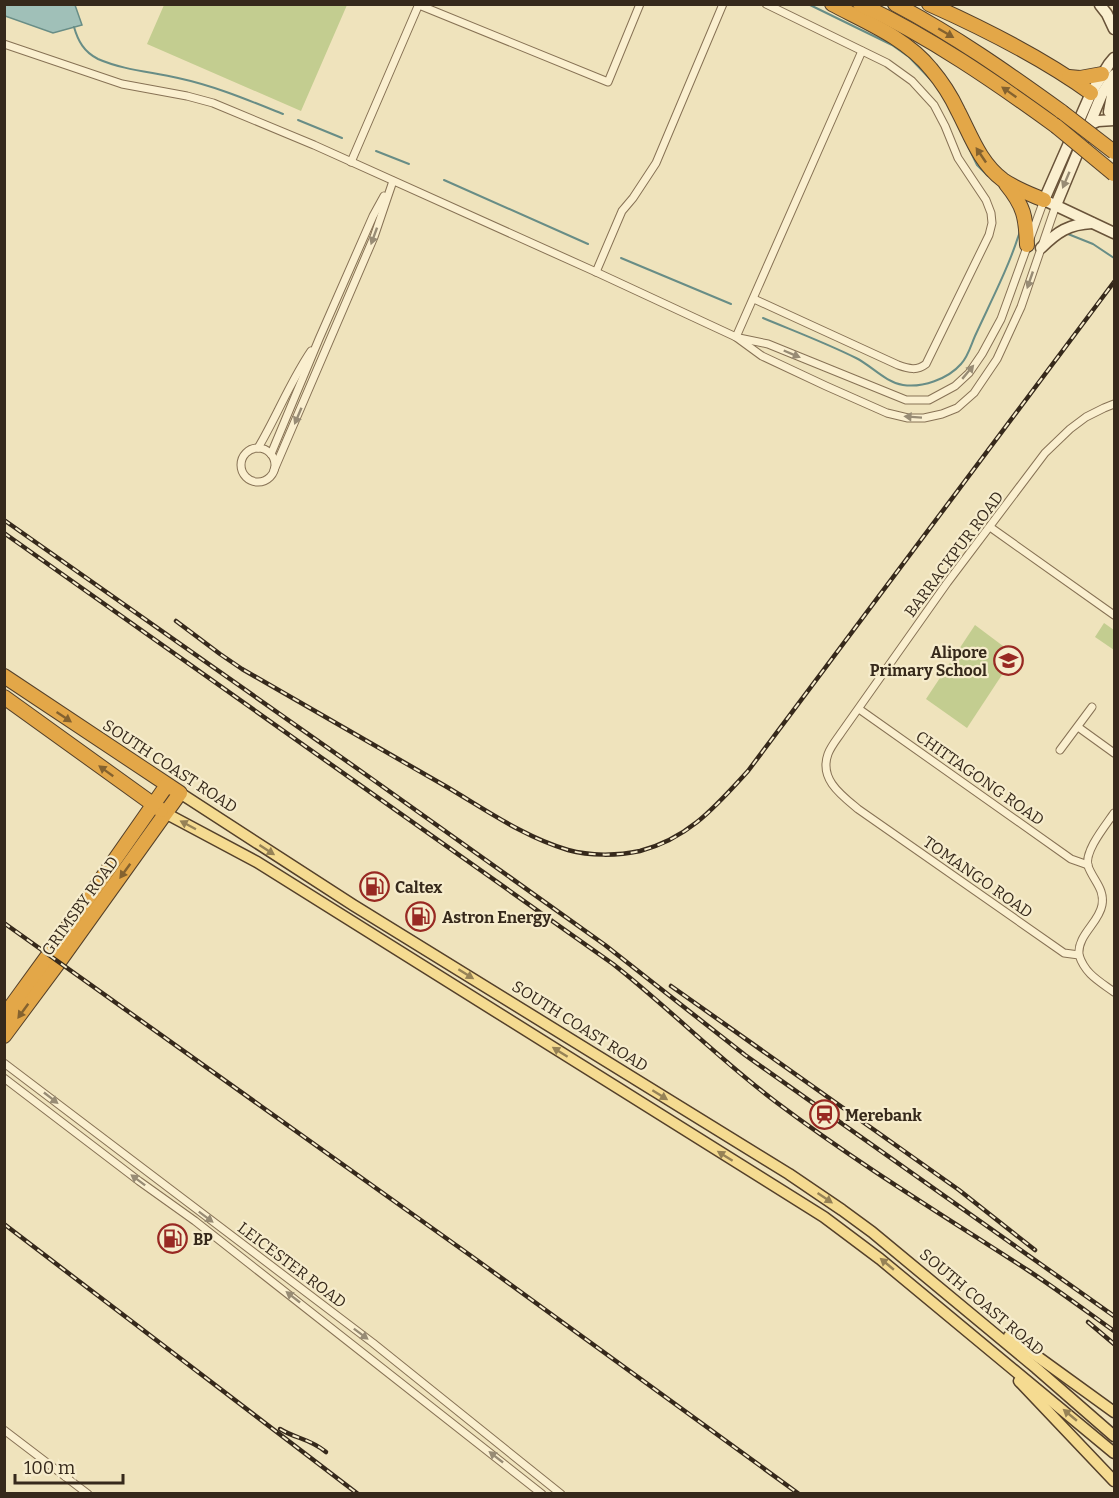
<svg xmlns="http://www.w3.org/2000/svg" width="1119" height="1498" font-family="Bitter,serif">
<rect width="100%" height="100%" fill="#efe3bc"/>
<g fill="#c3cd90">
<polygon points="164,5 164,4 347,5 301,111 147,44"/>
<polygon points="1104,623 1114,630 1114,650 1095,637"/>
<polygon points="975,625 1015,655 967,728 926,699"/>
</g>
<polygon fill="#a0c0b8" stroke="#688d86" stroke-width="1.5" points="5,4 75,5 82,25 53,33 5,16"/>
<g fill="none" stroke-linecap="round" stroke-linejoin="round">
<g stroke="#688d86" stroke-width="2">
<polyline points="808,4 892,45 909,57 934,83"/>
<path d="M74 27C78 41 84 52 98 59 123 70 152 72 178 78 215 86 248 100 283 114"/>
<polyline points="298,120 342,138"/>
<polyline points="964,138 977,165 988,176"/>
<polyline points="376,151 409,164"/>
<polyline points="444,180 588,244"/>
<polyline points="1068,234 1093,244 1114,258"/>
<polyline points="621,258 731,304"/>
<path d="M763 318C794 331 826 343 856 358 872 366 885 382 903 385 922 388 948 379 961 364 968 357 971 345 975 336 991 301 1009 267 1020 231"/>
</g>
<defs>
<g id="street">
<polyline points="419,5 608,82 640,4"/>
<polyline points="4,44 122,84 187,96 213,103 314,145 596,272 736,337 762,356 826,386 887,413 908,418 924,418 942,414 957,408 974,393 997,359 1021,307 1056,205"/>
<polyline points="351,162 419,4"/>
<polyline points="596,272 622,211 633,198 656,163 723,4"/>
<path d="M754 299 898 365C909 369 917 371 926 364L989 235 992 223 991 213 986 200 958 158 945 126 934 105 912 81 887 63 766 4"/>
<polyline points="736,337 862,51"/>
<polyline points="739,338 768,344 906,400 929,400 955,386 969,373 982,354 1001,319 1044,200"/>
<path d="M1114 404 1104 408 1086 417 1070 429 1045 453 947 583 841 733C837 739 831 746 828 754 819 779 841 795 858 809L1064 953 1079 955C1085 974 1099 981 1114 992"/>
<path d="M258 448C277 416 290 382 311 351"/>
<circle cx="258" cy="465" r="17"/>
<polyline points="271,454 319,339 373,216 384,196"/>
<polyline points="274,470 374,237 393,181"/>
<polyline points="990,527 1114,615"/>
<polyline points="859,709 1071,859 1088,865"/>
<polyline points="1078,727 1114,753"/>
<polyline points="1060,750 1092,707"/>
<path d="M1079 955C1077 935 1099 923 1102 905 1105 889 1093 880 1088 866 1084 851 1106 825 1114 813"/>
<polyline points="4,1063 373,1343 561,1494"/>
<polyline points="4,1078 139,1181 195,1221 542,1494"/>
<polyline points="4,1430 88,1494"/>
</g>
<g id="secondary">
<polyline points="1100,5 1107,14 1114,29"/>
<polyline points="1114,58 1109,64 1091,93 1044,200 1114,233"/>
<polyline points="1114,84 1109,112 1114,112"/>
<polyline points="1089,125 1098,121 1114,120"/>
<polyline points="1056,205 1102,94 1114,75"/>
<path d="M1041 248C1057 232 1069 224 1092 223"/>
</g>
<g id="primary">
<polyline points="180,793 353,905 789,1174 842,1210 872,1232 1036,1368 1114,1436"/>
<polyline points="167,814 257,862 824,1217 880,1259 1114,1453"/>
<polyline points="1009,1336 1114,1412"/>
<polyline points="1019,1381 1114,1481"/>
</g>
<g id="highway">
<path d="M832 4C866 22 906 38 931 69 942 82 951 96 958 111 971 136 980 163 1003 180 1016 189 1030 194 1044 200"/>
<path d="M860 4C930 37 994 81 1056 126"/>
<path d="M895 4C954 35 1008 73 1062 112"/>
<path d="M929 4C985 29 1041 57 1091 93"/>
<polyline points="1069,77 1080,78 1102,74"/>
<path d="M1006 184C1024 206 1026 217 1027 245"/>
<polyline points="4,676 180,793 59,962 4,1036"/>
<polyline points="4,697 161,810"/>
<polyline points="4,1016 49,954 167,785"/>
</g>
</defs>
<use href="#street" stroke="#877255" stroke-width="9"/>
<use href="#secondary" stroke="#695339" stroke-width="13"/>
<use href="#primary" stroke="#54402a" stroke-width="13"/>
<use href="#highway" stroke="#54402a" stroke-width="16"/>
<use href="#street" stroke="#faefcf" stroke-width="7"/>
<use href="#secondary" stroke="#faefcf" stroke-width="10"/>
<use href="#primary" stroke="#f5db91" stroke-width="10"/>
<use href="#highway" stroke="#e3a748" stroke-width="14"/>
<defs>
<g id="rail">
<polyline points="4,520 365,774 605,945 745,1055 1114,1316"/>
<path d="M4 533 613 964C669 1008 719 1059 776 1102 857 1163 944 1216 1029 1271 1058 1290 1086 1311 1114 1331"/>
<path d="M176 621 220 654 242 669C311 708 378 748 447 787 486 810 524 837 568 850 590 856 617 856 640 851 689 838 715 807 748 771L1114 282"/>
<polyline points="4,923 474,1258 799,1494"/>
<polyline points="671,986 959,1190 1035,1250"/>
<polyline points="4,1224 358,1494"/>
<polyline points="1088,1322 1114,1344"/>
<path d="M280 1429C296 1439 309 1438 326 1452"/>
</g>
</defs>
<use href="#rail" stroke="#36291b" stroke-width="4.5"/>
<use href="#rail" stroke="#f6eccc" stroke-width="2" stroke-dasharray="7" stroke-linecap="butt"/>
<defs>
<g id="highway-bridge">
<polyline points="1062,112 1114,152"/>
<polyline points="1056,126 1114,174"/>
</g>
</defs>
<use href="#highway-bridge" stroke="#54402a" stroke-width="16" stroke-linecap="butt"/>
<use href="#highway-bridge" stroke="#e3a748" stroke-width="14"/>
</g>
<defs><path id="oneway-solid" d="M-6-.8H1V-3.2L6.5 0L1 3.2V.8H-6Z" transform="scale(1.5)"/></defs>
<g fill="#84622f">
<use href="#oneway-solid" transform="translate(946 33) rotate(30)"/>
<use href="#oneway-solid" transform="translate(1009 92) rotate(-145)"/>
<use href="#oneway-solid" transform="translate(981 155) rotate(-124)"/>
<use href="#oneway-solid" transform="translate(64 717) rotate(34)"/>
<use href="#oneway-solid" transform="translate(106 771) rotate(-144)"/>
<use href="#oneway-solid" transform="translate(125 871) rotate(126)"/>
<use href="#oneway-solid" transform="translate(23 1011) rotate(126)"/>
</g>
<g fill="#988c75">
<use href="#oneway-solid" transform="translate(1066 180) rotate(113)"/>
<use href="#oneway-solid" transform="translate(374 236) rotate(110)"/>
<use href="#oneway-solid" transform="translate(1030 280) rotate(109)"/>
<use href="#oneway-solid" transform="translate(792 354) rotate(23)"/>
<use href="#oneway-solid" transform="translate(968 372) rotate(-50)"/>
<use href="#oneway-solid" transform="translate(298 416) rotate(113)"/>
<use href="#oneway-solid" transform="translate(913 417) rotate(-176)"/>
<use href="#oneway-solid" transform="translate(51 1098) rotate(38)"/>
<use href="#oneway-solid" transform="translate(138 1180) rotate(-143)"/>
<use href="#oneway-solid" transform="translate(206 1217) rotate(37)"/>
<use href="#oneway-solid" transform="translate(293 1297) rotate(-142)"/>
<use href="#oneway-solid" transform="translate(361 1334) rotate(37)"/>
<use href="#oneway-solid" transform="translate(496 1457) rotate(-142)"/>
</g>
<g fill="#968256">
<use href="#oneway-solid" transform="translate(188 825) rotate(-152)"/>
<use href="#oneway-solid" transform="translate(267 850) rotate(33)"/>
<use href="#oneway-solid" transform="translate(466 974) rotate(32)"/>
<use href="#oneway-solid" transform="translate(560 1052) rotate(-148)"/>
<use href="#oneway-solid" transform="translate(660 1095) rotate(32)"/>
<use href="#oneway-solid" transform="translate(725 1156) rotate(-148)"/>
<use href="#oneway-solid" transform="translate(825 1198) rotate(34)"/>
<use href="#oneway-solid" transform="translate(887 1264) rotate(-140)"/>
<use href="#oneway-solid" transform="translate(1070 1415) rotate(-140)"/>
</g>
<defs>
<symbol id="school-ring" viewBox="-11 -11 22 22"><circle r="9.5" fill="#f6eccc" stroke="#982923" stroke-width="1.5"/><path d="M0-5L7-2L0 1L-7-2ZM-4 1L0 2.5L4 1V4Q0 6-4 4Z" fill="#982923"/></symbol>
<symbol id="fuel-ring" viewBox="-11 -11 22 22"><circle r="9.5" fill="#f6eccc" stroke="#982923" stroke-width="1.5"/><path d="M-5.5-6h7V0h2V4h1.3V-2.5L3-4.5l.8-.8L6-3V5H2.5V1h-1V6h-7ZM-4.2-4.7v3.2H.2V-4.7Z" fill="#982923"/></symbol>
<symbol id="station-ring" viewBox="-11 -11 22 22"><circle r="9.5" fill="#f6eccc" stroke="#982923" stroke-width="1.5"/><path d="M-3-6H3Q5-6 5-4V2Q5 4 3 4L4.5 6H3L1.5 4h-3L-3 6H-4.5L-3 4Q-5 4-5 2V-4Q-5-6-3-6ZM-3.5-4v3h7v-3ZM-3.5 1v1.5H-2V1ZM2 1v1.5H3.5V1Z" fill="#982923"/></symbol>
</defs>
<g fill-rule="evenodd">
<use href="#school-ring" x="992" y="644" width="33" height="33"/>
<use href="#fuel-ring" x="358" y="870" width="33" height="33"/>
<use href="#fuel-ring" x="404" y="900" width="33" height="33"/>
<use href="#station-ring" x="808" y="1098" width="33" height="33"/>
<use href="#fuel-ring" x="156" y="1222" width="33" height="33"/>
</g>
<g text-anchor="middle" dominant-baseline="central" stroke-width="4.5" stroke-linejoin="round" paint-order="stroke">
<g font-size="16" fill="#36291b" stroke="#f6eccc">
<text transform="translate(954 554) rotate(-53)">BARRACKPUR ROAD</text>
<text transform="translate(170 766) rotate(33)">SOUTH COAST ROAD</text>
<text transform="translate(980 778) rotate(35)">CHITTAGONG ROAD</text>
<text transform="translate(978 877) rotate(35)">TOMANGO ROAD</text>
<text transform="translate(80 906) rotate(-54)">GRIMSBY ROAD</text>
<text transform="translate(580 1026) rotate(32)">SOUTH COAST ROAD</text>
<text transform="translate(292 1265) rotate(37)">LEICESTER ROAD</text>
<text transform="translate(982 1302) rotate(40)">SOUTH COAST ROAD</text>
</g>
<g font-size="16" font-weight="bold" fill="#36291b" stroke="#f6eccc" text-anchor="start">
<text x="987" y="652" text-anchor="end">Alipore<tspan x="987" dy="18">Primary School</tspan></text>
<text x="395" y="887">Caltex</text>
<text x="442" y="917">Astron Energy</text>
<text x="845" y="1115">Merebank</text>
<text x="193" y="1239">BP</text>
</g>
</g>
<rect width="1119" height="1498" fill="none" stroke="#36291b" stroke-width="12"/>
<path d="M15 1474v9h108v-9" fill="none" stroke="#36291b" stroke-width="3"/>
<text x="24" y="1474" font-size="18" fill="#36291b" stroke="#f6eccc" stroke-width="4.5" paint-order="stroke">100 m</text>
</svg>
